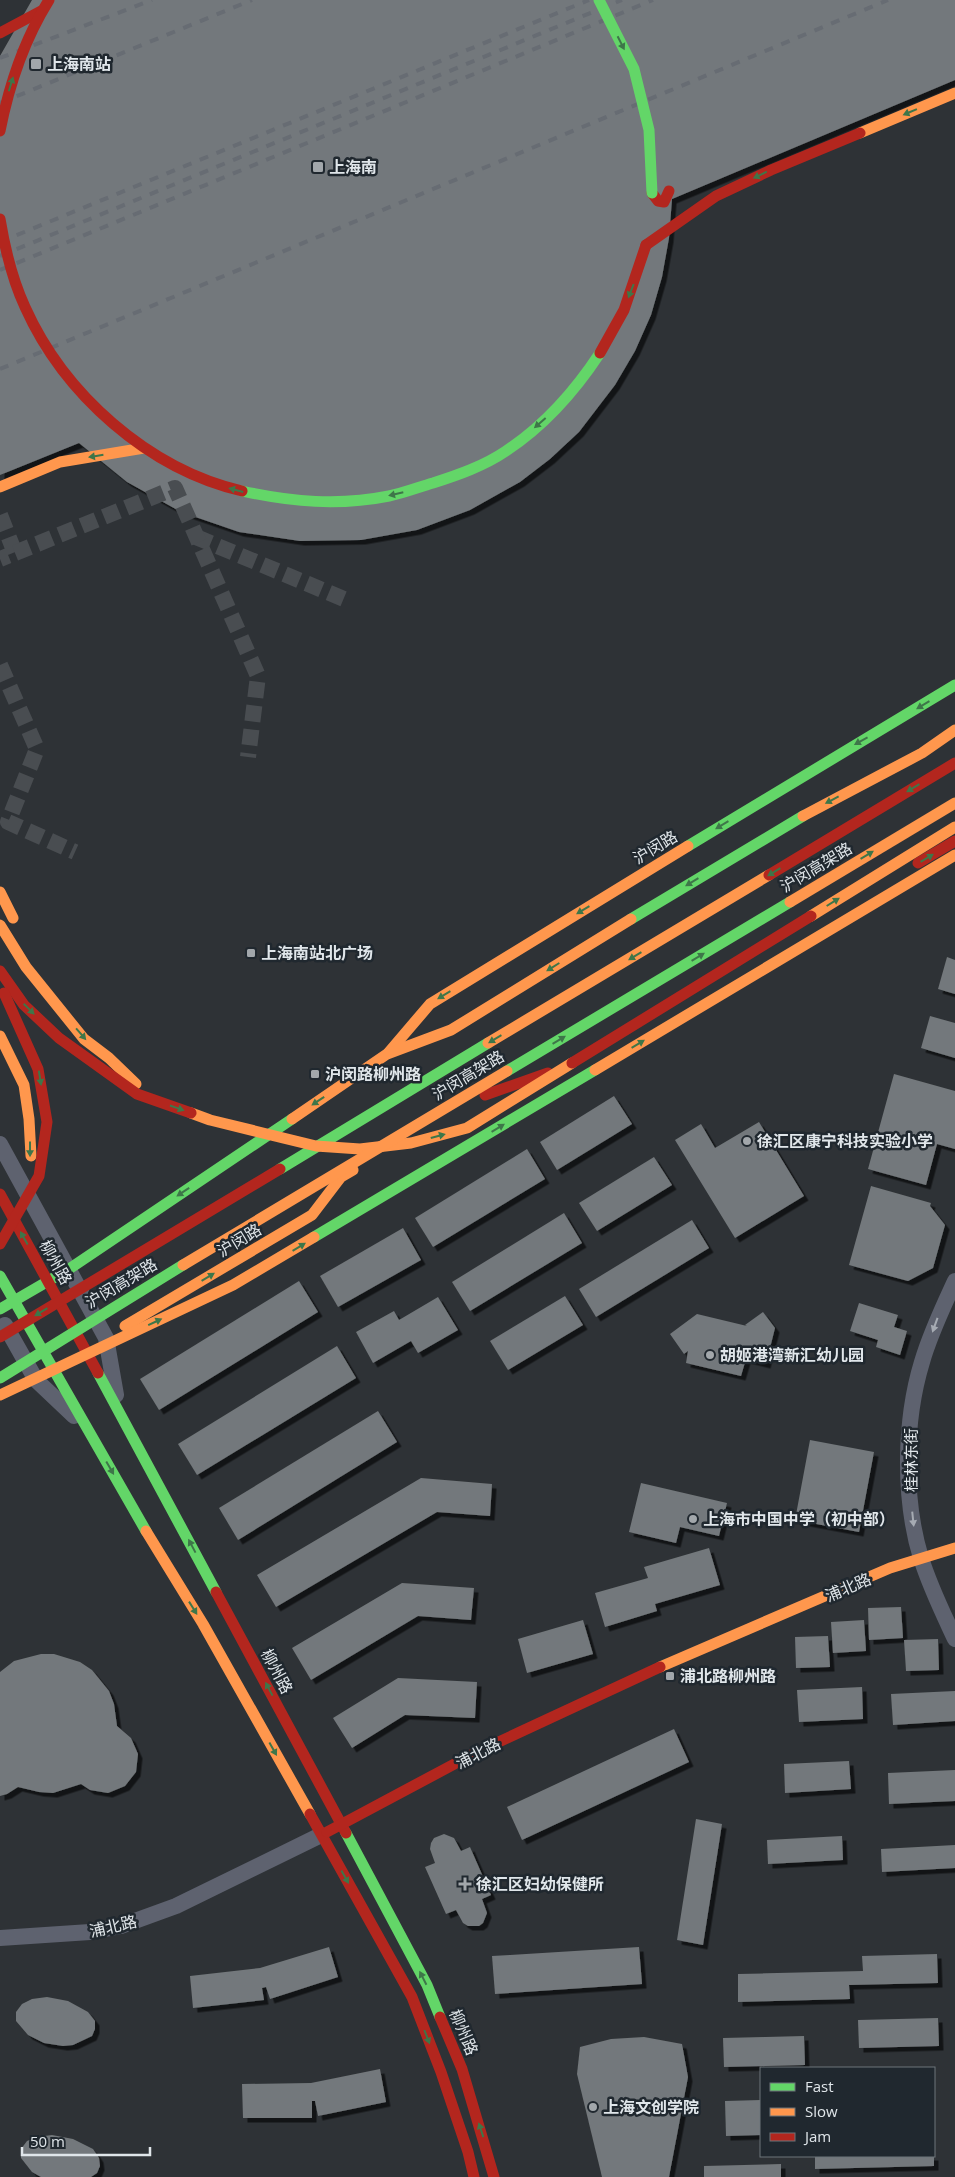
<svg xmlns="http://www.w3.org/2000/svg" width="955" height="2177" font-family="'Open Sans','Noto Sans SC',sans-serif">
<defs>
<filter id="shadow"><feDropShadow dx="4.5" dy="4.5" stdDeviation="0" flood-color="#0009"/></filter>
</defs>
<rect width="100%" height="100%" fill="#2e3236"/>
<g fill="#73787b" filter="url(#shadow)">
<polygon points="32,0 955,0 955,80 672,199 669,238 662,277 651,315 635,351 615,385 579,432 550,459 520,482 470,510 417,530 361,540 300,541 239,532 181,512 127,482 79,443 0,475 0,56"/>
<polygon points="947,957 955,960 955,994 938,989"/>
<polygon points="930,1016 955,1023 955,1058 921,1048"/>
<polygon points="894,1074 955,1091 955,1149 937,1144 926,1185 868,1169"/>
<polygon points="614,1096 632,1124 557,1170 540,1142"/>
<polygon points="759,1122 804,1196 735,1238 675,1140 701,1124 715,1148"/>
<polygon points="527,1149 545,1179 433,1247 415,1218"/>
<polygon points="654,1157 672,1185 597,1231 579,1203"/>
<polygon points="871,1186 931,1203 930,1206 945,1225 933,1268 908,1281 849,1265"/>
<polygon points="564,1213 582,1243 470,1311 452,1282"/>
<polygon points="692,1220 709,1248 596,1317 579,1289"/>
<polygon points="403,1228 421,1260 338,1307 320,1276"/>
<polygon points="299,1281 318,1312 159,1410 140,1379"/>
<polygon points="565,1296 583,1325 508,1370 490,1341"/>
<polygon points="438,1297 458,1330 418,1353 411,1341 373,1363 356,1332 394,1311 399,1320"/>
<polygon points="859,1303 898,1315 894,1327 907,1331 900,1355 876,1347 878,1340 850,1331"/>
<polygon points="763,1312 775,1328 766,1364 746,1359 741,1376 686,1363 688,1351 684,1354 670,1334 697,1314 747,1326 745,1325"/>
<polygon points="337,1346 356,1378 197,1475 178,1444"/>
<polygon points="378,1411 397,1442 238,1540 219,1508"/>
<polygon points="810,1440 874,1452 859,1532 795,1520"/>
<polygon points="421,1478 492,1484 490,1516 437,1512 276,1607 257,1575"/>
<polygon points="641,1483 727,1503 719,1536 680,1527 676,1543 629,1532"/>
<polygon points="709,1548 720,1585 655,1604 657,1611 605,1627 595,1593 648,1578 644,1567"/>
<polygon points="402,1583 474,1588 471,1620 418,1616 311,1680 292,1648"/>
<polygon points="901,1607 903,1638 869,1640 868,1608"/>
<polygon points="583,1620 593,1654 527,1673 518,1639"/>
<polygon points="864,1620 866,1651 833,1653 831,1622"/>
<polygon points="828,1636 830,1667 796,1668 795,1637"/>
<polygon points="938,1639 939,1670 906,1671 904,1640"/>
<polygon points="41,1654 54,1654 80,1662 92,1670 109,1691 114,1704 117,1726 131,1738 138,1754 136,1772 125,1786 108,1793 90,1790 81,1784 53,1793 39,1792 18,1787 7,1794 0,1796 0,1672 14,1661"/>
<polygon points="398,1678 477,1682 475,1718 405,1715 352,1748 333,1718"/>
<polygon points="862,1687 863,1719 799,1722 797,1690"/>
<polygon points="955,1691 955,1721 893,1725 891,1694"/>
<polygon points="674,1729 689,1762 522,1840 507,1807"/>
<polygon points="849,1761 851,1789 785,1793 784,1764"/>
<polygon points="955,1770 955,1801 889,1804 888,1773"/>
<polygon points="696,1819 722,1824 703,1945 677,1940"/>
<polygon points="444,1834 454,1838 461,1851 470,1847 491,1895 482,1899 487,1913 483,1923 479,1926 468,1926 463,1923 456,1910 446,1914 425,1867 435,1863 430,1849 431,1843 434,1838"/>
<polygon points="842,1836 843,1860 768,1864 767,1840"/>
<polygon points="955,1845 955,1868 882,1872 881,1849"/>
<polygon points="329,1947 338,1977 270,1999 266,1987 262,1988 264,2000 193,2008 190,1976 260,1968"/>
<polygon points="639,1947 642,1984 495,1994 492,1956"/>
<polygon points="937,1954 938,1983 849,1985 850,1999 738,2002 738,1974 863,1971 862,1956"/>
<polygon points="47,1997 68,2001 88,2012 95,2021 95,2029 92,2036 73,2045 63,2046 44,2043 28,2035 16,2021 16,2012 22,2004 32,1999"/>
<polygon points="938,2018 939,2046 859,2048 858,2020"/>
<polygon points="804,2036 805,2065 724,2067 723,2038"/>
<polygon points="644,2037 682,2044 688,2077 669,2177 602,2177 577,2074 580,2047 611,2039"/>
<polygon points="380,2069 386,2102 318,2116 315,2101 312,2101 312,2118 243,2118 242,2084 311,2083"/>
<polygon points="761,2100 761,2135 726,2136 725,2101"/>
<polygon points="52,2135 73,2139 93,2149 99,2158 100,2166 97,2173 91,2177 41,2177 32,2172 21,2158 21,2149 27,2141 37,2137"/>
<polygon points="815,2156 934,2156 934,2166 815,2169"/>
<polygon points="781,2164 781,2177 704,2177 704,2166"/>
</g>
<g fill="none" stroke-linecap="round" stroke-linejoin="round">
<g stroke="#494d51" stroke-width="16" stroke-dasharray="16 8" stroke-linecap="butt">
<polyline points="0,515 15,553 0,559"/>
<polyline points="196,537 344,599"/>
<polyline points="15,553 175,488 258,676 248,757"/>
<polyline points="0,665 37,749 8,822 75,852"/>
</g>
<g stroke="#5e626f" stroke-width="16">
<polyline points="0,1144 106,1338 116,1395"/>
<path d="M955 1281C943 1307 930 1334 922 1362 904 1421 903 1499 921 1558 930 1587 943 1613 955 1639"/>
<polyline points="5,1325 36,1380 74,1416"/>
<polyline points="0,1938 90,1932 121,1926 176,1906 321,1835"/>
</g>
<g stroke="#63d668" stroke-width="11">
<polyline points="688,846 955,685"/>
<polyline points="631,919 803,816"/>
<polyline points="0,1276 146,1531"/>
<polyline points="0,1309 69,1269 292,1119"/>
<polyline points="98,1373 216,1592"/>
<polyline points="346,1833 427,1985 440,2017"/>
</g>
<g stroke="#ff974d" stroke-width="11">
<polyline points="860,133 955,93"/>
<polyline points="0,487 60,462 144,448"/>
<polyline points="803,816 922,753 955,730"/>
<polyline points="0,892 13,918"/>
<polyline points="0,925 26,967 84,1039 109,1058 136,1084"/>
<polyline points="389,1052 430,1004 688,846"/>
<polyline points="292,1119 387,1054 451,1030 631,919"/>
<polyline points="125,1326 312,1215 341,1177 353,1170"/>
<polyline points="146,1531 203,1624 310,1814"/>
<polyline points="660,1667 890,1568 955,1548"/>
</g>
<g stroke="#b3261e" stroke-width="11">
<polyline points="0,33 41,11"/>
<polyline points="652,193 658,201 664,202 669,191"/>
<polyline points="646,245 716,196 771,170 860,133"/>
<polyline points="918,863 955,841"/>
<polyline points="485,1095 548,1073"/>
<polyline points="0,1194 98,1373"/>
<polyline points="216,1592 346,1833"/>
<polyline points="310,1814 412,1997 441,2072 468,2152 474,2177"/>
<polyline points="327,1832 475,1753 660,1667"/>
<polyline points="440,2017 462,2069 494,2177"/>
</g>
<g stroke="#676c73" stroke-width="4" stroke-dasharray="9 9" stroke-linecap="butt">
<polyline points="0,58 152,0"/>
<polyline points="0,103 252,0"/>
<polyline points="0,242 589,0"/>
<polyline points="0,256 622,0"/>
<polyline points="0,270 653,0"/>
<polyline points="0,369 888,0"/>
</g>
<g stroke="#63d668" stroke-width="11">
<polyline points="599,0 634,69 649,130 652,193"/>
<path d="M242 491C292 502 339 506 389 496 404 493 419 487 433 483 458 475 484 466 506 451 544 426 575 391 600 353"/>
<polyline points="507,1071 790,902"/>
<polyline points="280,1169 488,1043"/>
<polyline points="314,1237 595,1070"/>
<polyline points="0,1378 183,1265"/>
</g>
<g stroke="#ff974d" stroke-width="11">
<polyline points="790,902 955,803"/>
<polyline points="811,916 955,827"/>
<polyline points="0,1036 24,1085 29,1119 31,1156"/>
<polyline points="488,1043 769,875"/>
<polyline points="595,1070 955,855"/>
<polyline points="191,1113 210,1120 316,1146 360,1149 411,1143 467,1128 572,1063"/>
<polyline points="183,1265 507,1071"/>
<polyline points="0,1395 233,1285 314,1237"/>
</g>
<g stroke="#b3261e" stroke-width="11">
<path d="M0 131C9 85 24 40 49 0"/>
<path d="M0 219C5 249 12 279 25 307 64 394 148 469 242 491"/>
<polyline points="600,353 624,310 646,245"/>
<polyline points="769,875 955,763"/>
<polyline points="0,971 24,1005 59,1038 137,1094 191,1113"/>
<polyline points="572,1063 811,916"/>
<polyline points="0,1244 39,1176 47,1122 38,1069 4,993"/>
<polyline points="0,1337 280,1169"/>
</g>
</g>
<defs><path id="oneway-solid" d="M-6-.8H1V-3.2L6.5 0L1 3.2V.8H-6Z" transform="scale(1.25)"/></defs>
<g fill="#3e7649">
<use href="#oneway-solid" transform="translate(621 43) rotate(63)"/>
<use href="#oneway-solid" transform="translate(11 84) rotate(-73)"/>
<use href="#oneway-solid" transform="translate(910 112) rotate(157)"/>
<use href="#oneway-solid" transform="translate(760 175) rotate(154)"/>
<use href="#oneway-solid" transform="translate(631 291) rotate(111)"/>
<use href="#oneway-solid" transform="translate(540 423) rotate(139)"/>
<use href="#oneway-solid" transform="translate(96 456) rotate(171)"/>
<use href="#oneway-solid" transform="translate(236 490) rotate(-165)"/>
<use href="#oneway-solid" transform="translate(396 494) rotate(167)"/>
<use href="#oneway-solid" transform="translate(923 705) rotate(149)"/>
<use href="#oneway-solid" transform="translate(861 741) rotate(151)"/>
<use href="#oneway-solid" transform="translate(913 788) rotate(149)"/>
<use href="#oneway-solid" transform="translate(832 800) rotate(152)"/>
<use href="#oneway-solid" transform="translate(722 825) rotate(149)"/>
<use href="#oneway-solid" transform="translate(867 855) rotate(-31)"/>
<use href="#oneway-solid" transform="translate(927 858) rotate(-31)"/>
<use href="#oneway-solid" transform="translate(774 872) rotate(149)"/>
<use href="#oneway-solid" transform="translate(692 882) rotate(149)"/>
<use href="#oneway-solid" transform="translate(833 902) rotate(-32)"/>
<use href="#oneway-solid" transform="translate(583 910) rotate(149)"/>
<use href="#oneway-solid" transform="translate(635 956) rotate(149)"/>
<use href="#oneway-solid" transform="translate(698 957) rotate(-31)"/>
<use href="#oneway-solid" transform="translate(553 967) rotate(148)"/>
<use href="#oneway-solid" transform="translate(444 995) rotate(149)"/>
<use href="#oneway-solid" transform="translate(29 1009) rotate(45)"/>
<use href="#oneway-solid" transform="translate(81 1034) rotate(49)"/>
<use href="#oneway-solid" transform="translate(495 1039) rotate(149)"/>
<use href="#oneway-solid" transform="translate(559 1040) rotate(-31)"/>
<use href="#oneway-solid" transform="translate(638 1044) rotate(-31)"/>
<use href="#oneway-solid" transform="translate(40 1078) rotate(81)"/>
<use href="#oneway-solid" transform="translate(318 1101) rotate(146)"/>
<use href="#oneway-solid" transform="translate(177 1108) rotate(19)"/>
<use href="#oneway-solid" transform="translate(498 1128) rotate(-31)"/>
<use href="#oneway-solid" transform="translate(438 1136) rotate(-15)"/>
<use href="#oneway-solid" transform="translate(30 1149) rotate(90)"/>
<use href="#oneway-solid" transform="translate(183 1192) rotate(146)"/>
<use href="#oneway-solid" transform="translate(24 1238) rotate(-119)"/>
<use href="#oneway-solid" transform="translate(299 1247) rotate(-31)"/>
<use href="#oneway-solid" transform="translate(208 1277) rotate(-31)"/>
<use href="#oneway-solid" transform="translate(41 1312) rotate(149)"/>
<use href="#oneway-solid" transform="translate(155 1322) rotate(-25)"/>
<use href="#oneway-solid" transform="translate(110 1468) rotate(60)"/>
<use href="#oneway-solid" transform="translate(192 1546) rotate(-118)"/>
<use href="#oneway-solid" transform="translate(193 1608) rotate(58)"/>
<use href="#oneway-solid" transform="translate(269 1689) rotate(-118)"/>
<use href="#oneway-solid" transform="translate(273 1749) rotate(61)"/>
<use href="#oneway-solid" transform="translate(345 1877) rotate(61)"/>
<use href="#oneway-solid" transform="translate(423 1978) rotate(-117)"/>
<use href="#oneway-solid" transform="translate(427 2037) rotate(69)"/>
<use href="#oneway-solid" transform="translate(481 2130) rotate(-108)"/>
</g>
<g fill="#a6abb3">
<use href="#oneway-solid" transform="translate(935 1325) rotate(110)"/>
<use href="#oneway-solid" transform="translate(913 1519) rotate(84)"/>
</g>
<g fill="#a2a7ab" stroke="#20282f" stroke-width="2">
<rect x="30" y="58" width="12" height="12" rx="2.5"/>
<rect x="312" y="161" width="12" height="12" rx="2.5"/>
<rect x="246" y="948" width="10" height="10" rx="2.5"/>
<rect x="310" y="1069" width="10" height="10" rx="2.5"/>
<circle cx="747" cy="1141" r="5"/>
<circle cx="710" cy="1355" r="5"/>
<circle cx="693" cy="1519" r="5"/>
<rect x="665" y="1671" width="10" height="10" rx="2.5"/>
<path d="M462.5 1876.5h5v5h5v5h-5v5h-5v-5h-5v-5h5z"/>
<circle cx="593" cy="2107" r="5"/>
</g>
<g text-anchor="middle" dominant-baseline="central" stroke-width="5" stroke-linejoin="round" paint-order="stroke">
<g font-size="16" font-weight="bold" fill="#e0e6ea" stroke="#20282f" text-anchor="start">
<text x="47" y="64">上海南站</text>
<text x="329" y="167">上海南</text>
<text x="261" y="953">上海南站北广场</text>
<text x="325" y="1074">沪闵路柳州路</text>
<text x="757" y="1141">徐汇区康宁科技实验小学</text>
<text x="720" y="1355">胡姬港湾新汇幼儿园</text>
<text x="703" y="1519">上海市中国中学（初中部）</text>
<text x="680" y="1676">浦北路柳州路</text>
<text x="476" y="1884">徐汇区妇幼保健所</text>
<text x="603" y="2107">上海文创学院</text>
</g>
<g font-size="16" fill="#e0e6ea" stroke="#20282f">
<text transform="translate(655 847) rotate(-31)">沪闵路</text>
<text transform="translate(816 867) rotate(-31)">沪闵高架路</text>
<text transform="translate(468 1075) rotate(-31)">沪闵高架路</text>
<text transform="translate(239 1240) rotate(-31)">沪闵路</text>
<text transform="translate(56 1262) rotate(61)">柳州路</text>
<text transform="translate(121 1283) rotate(-31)">沪闵高架路</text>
<text transform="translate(911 1460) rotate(-90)">桂林东街</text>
<text transform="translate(848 1587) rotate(-23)">浦北路</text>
<text transform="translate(277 1671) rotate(62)">柳州路</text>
<text transform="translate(478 1753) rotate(-27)">浦北路</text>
<text transform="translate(113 1926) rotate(-13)">浦北路</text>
<text transform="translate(464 2032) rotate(67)">柳州路</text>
</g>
</g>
<rect x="760" y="2067" width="175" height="90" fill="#20282f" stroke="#6d747a"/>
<rect x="770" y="2083" width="25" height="8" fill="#63d668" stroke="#6d747a"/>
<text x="805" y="2092" font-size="15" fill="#e0e6ea">Fast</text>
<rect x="770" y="2108" width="25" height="8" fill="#ff974d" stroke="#6d747a"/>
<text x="805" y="2117" font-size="15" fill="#e0e6ea">Slow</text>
<rect x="770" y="2133" width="25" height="8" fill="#b3261e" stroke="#6d747a"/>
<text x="805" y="2142" font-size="15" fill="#e0e6ea">Jam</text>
<path d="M22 2147v8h128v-8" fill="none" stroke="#e0e6ea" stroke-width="2.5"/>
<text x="30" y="2147" font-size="15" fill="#e0e6ea" stroke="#20282f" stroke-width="4" paint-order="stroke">50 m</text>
</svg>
